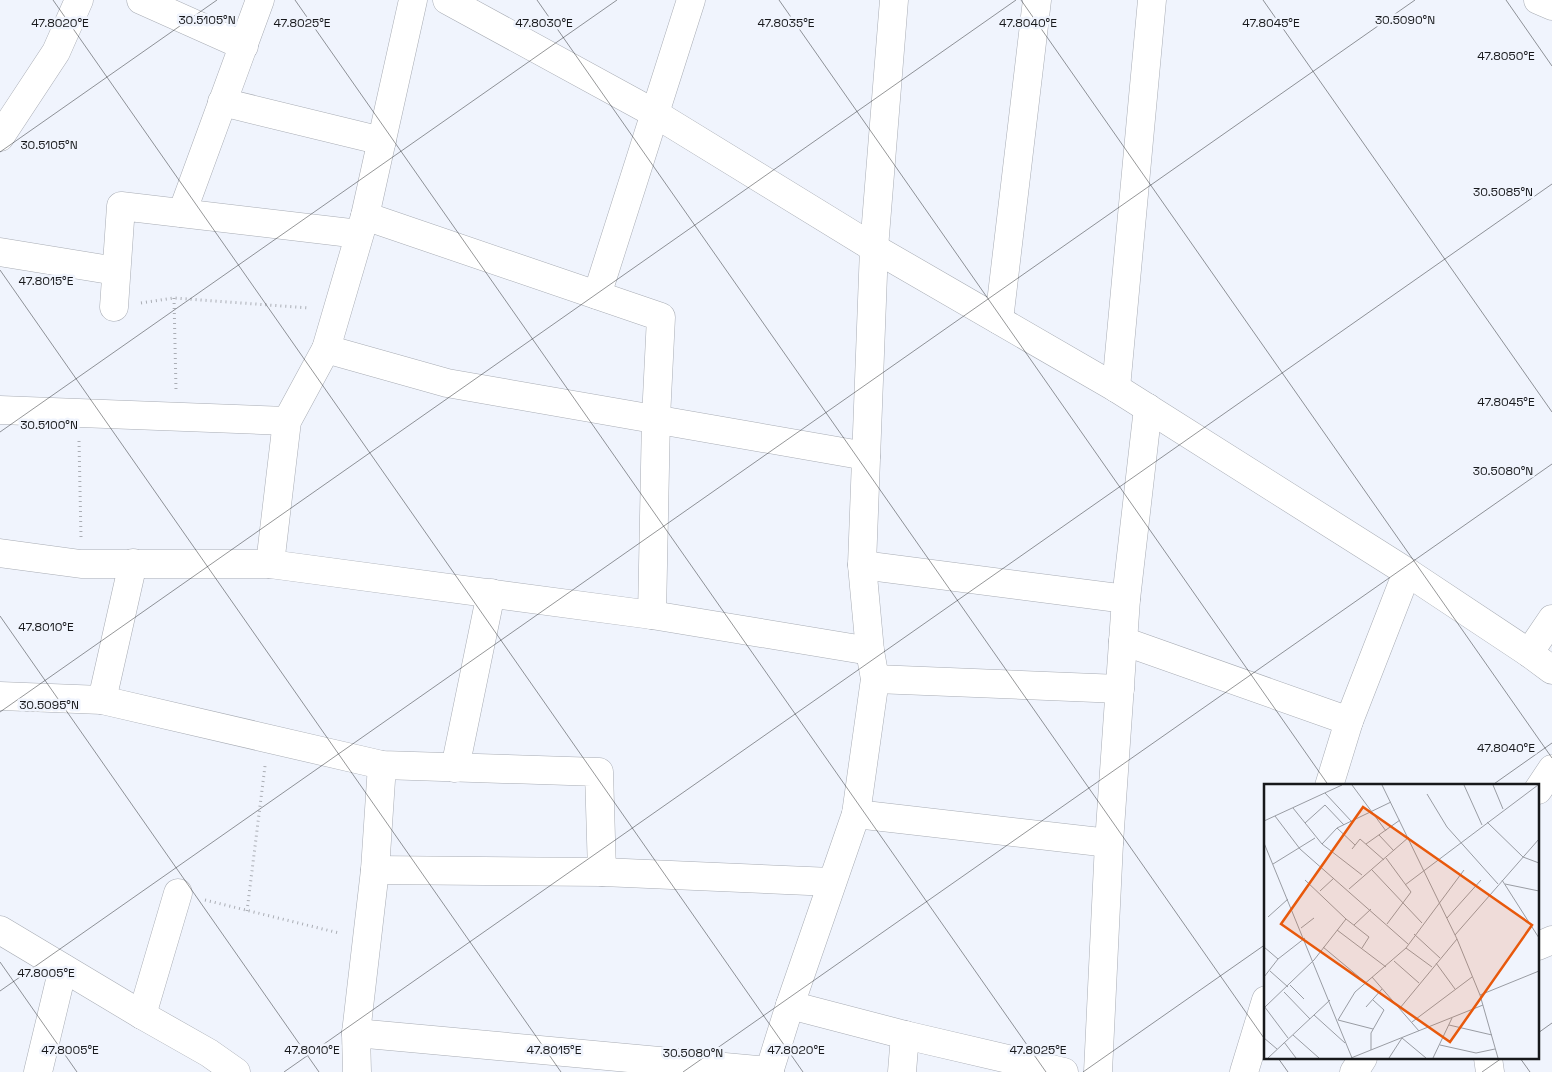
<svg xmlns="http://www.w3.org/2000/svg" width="1552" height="1072" font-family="'Space Grotesk',sans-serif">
<rect width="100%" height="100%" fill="#f0f4fd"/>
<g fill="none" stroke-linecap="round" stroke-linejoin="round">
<defs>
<g id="minor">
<polyline points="141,0 244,46"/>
<polyline points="447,0 654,113 874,248 1116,388 1407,572 1529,653 1552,670"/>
<polyline points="1538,0 1552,6"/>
<polyline points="222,102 382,141"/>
<polyline points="0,137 56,52 79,0"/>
<polyline points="182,213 260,0"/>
<polyline points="365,216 661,317 656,418 652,615"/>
<polyline points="0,252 116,271"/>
<polyline points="597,295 691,0"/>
<polyline points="114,307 121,206 359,234"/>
<polyline points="999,320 1037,0"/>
<polyline points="326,349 447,383 866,456"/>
<polyline points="1116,388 1152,0"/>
<polyline points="0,410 287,421"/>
<polyline points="0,553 81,564 270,564 652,615 870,651"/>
<polyline points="270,564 287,421 326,349 365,216 413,0"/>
<polyline points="862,565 1126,599"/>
<polyline points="1123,641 1349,721"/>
<polyline points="1529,653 1552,619"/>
<polyline points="875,679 1120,689"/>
<polyline points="0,696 102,700 382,765 599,772 602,872"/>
<polyline points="102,700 133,563"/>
<polyline points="455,768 491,593"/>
<polyline points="1329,786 1349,721 1407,572"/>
<polyline points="1538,790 1552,769"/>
<polyline points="856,814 1109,843"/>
<polyline points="375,870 602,872 832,882"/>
<polyline points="0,930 142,1015 209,1053 236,1072"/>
<polyline points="1538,946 1552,940"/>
<polyline points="790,1005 905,1035 1064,1072"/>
<polyline points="142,1015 178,893"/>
<polyline points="356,1033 770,1071"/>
<polyline points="1488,1058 1490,1072"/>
<polyline points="38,1072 63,968"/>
<polyline points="357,1072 356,1033 375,870 382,765"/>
<polyline points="769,1072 790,1005 856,814 875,679 870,651 862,565 874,248 894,0"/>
<polyline points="902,1072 905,1035"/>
<polyline points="1098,1072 1109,843 1126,599 1148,408"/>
<polyline points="1244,1072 1266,1000"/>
<polyline points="1354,1072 1363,1058"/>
</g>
</defs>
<use href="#minor" stroke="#a8acb4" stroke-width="29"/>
<g stroke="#aaadb4" stroke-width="3" stroke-dasharray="1 4" stroke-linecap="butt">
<polyline points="174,298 176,390"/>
<polyline points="141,303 174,298 309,308"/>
<polyline points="79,441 81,537"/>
<polyline points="205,900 339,933"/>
<polyline points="247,911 265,766"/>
</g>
<use href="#minor" stroke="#fff" stroke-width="28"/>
</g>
<path fill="none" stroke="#17181b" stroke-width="1" stroke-opacity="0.45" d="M53 0 803 1072M295 0 1046 1072M537 0 1266 1041M779 0 1329 786M1021 0 1552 758M1263 0 1552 412M1506 0 1552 66M0 152 217 0M0 270 561 1072M0 432 617 0M0 616 319 1072M0 712 1016 0M1491 786 1552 743M0 962 77 1072M0 991 1415 0M1538 1033 1552 1023M1278 1058 1288 1072M1520 1058 1530 1072M284 1072 1552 184M683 1072 1552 464M1083 1072 1266 944M1482 1072 1502 1058"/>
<g transform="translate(1264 784)">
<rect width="275" height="275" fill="#f0f4fd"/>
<path fill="none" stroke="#999ca3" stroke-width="1" d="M88 1 122 47M118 1 193 155 216 211 234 274M200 1 218 41M229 1 239 25M61 9 88 38M163 10 183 43 234 100M29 24 58 60 98 91M11 32 36 65 144 160M0 37 78 1M223 38 259 73 275 79M41 39 61 21 80 41M73 44 91 61M115 51 130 67M0 59 88 274M58 60 73 44 127 18M102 60 136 36M88 65 96 55 120 76M122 74 147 108 123 140M9 80 51 54M108 86 158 139M41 96 82 135 105 153 98 164M238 96 275 154M241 100 275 107M141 101 274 1M85 105 145 53M56 107 70 94M4 133 24 115M183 134 217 96M90 141 107 125M37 144 50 134M73 146 122 183M150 150 176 174M191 151 275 55M0 163 14 175M59 163 101 198M142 164 168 183M130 177 155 199M172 179 191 205M6 187 24 203M0 193 14 175 41 154M108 193 155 247M26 201 40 215M20 208 46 235M216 211 275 187M0 222 24 254M1 223 50 176 82 135M102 223 118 205M136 224 193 155M50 231 81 259M74 236 91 208 142 164 200 86M74 236 109 245M148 238 208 193M185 241 228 251M29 251 55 274M0 254 13 265M20 258 32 274M176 261 212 269 231 265M107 266V249L120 226 109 216M4 274 66 216M87 274 219 221M125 274 138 254 162 274M169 274 188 234"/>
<path fill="#e8590c" fill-opacity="0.15" stroke="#e8590c" stroke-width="2.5" d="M99 23 268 141 186 258 17 140Z"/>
<rect width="275" height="275" fill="none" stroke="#17181b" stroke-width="2.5"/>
</g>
<g font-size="12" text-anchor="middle" fill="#17181b" stroke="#f0f4fd" stroke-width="5" stroke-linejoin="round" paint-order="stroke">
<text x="207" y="24">30.5105°N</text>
<text x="1405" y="24">30.5090°N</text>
<text x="60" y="27">47.8020°E</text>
<text x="302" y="27">47.8025°E</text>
<text x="544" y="27">47.8030°E</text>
<text x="786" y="27">47.8035°E</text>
<text x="1028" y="27">47.8040°E</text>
<text x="1271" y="27">47.8045°E</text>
<text x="1506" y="60">47.8050°E</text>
<text x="49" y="149">30.5105°N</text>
<text x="1503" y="196">30.5085°N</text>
<text x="46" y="285">47.8015°E</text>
<text x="1506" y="406">47.8045°E</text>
<text x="49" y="429">30.5100°N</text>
<text x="1503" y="475">30.5080°N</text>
<text x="46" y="631">47.8010°E</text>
<text x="49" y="709">30.5095°N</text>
<text x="1506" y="752">47.8040°E</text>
<text x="46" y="977">47.8005°E</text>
<text x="70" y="1054">47.8005°E</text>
<text x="312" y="1054">47.8010°E</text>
<text x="554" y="1054">47.8015°E</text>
<text x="796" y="1054">47.8020°E</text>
<text x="1038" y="1054">47.8025°E</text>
<text x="693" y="1057">30.5080°N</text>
</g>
</svg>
